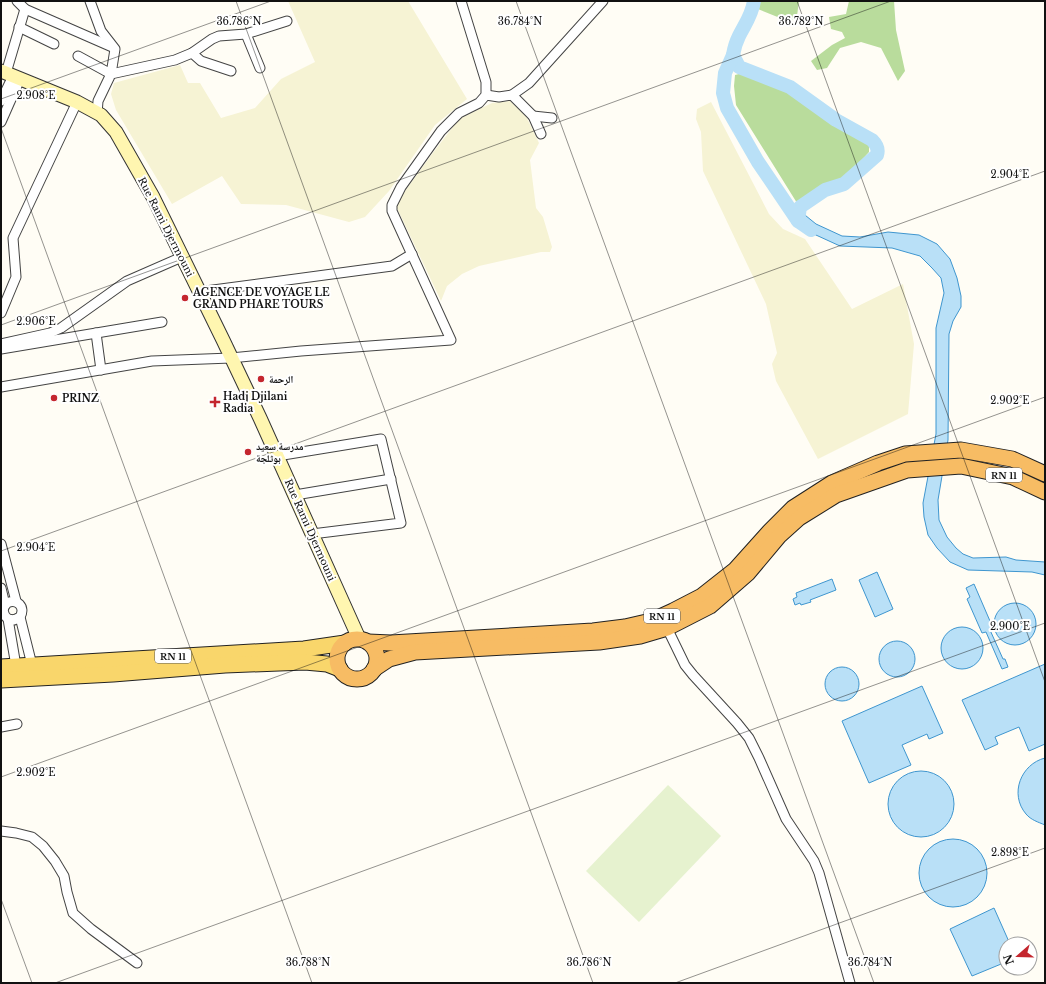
<svg xmlns="http://www.w3.org/2000/svg" width="1046" height="984" font-family="'Libre Baskerville','Noto Naskh Arabic',serif">
<rect width="100%" height="100%" fill="#fffdf5"/>
<g fill="#f6f3d4">
<polygon points="288,1 408,1 467,99 435,125 389,191 365,217 349,222 286,205 241,204 222,176 172,204 116,110 111,94 114,83 180,65 188,83 200,83 221,118 255,108 281,79 315,62"/>
<polygon points="510,101 526,116 539,143 530,160 536,208 543,217 552,247 550,252 541,252 479,266 462,274 447,286 441,301 396,206 397,202 432,154 459,119 492,103"/>
<polygon points="711,102 769,214 783,229 805,239 852,309 903,284 914,344 908,414 818,459 776,381 772,364 777,353 766,304 703,171 701,132 696,119 697,109"/>
</g>
<g fill="#b9dc9c">
<polygon points="759,1 799,1 797,16 790,22 758,9"/>
<polygon points="849,1 894,1 896,30 905,71 898,81 881,48 861,42 840,48 827,68 817,70 811,61 832,45 845,38 842,32 831,29 829,17 846,14"/>
<polygon points="739,74 755,76 790,90 869,143 869,152 842,182 821,189 799,203 797,203 736,105 734,86 735,75"/>
</g>
<polygon fill="#e6f2cf" points="668,785 721,836 639,922 586,871"/>
<g fill="#b9e0f7" stroke="#3f96cf">
<path d="M800 211 816 224 842 236 860 237 888 232 919 235 937 244 950 259 957 278 961 296V307L953 321 949 334 948 440 938 500 939 520 947 537 956 548 963 554 973 558 1006 557 1016 560 1045 562V575L1032 572 968 570 950 562 937 548 928 535 924 517 923 503 936 434V328L944 293 941 278 932 268 920 256 892 248 840 246 805 230C797 225 799 218 800 211Z"/>
<polygon points="877,572 893,609 875,617 859,580"/>
<polygon points="832,579 836,590 810,600 811,602 801,605 800,603 795,605 793,599 797,597 796,593"/>
<polygon points="974,584 993,628 990,630 1003,659 1005,659 1008,667 1002,669 986,632 982,633 967,599 970,597 966,588"/>
<circle cx="1015" cy="624" r="21"/>
<circle cx="962" cy="648" r="21"/>
<circle cx="897" cy="659" r="18"/>
<polygon points="1045,664 1045,744 1029,751 1019,727 995,737 998,744 985,750 962,700"/>
<circle cx="842" cy="684" r="17"/>
<polygon points="922,686 943,733 929,739 927,734 902,745 911,765 869,783 842,721"/>
<path d="M1045 758V825C1038 822 1031 820 1026 814 1009 794 1021 764 1045 758Z"/>
<circle cx="921" cy="804" r="33"/>
<circle cx="953" cy="873" r="34"/>
<polygon points="994,908 1010,944 1006,944 1006,962 972,976 950,929"/>
</g>
<g fill="none" stroke-linecap="round" stroke-linejoin="round">
<g stroke="#b9e0f7" stroke-width="14">
<path d="M754 1C752 15 745 24 739 36 736 42 734 49 733 55L739 67 790 87 836 120 872 140C876 144 879 149 877 155L844 184 825 190 800 207 798 221 811 230"/>
<polyline points="733,55 725,73 723,93 727,108 758,162 798,221"/>
</g>
<defs>
<g id="minor">
<polyline points="17,1 25,9 112,47"/>
<polyline points="19,27 54,44"/>
<polyline points="246,34 260,68"/>
<polyline points="192,53 201,61 231,71"/>
<polyline points="78,56 111,74 115,49 101,31 90,1"/>
<polyline points="6,73 25,9"/>
<polyline points="486,95 499,97 512,95 529,83 603,1"/>
<polyline points="512,95 533,116 541,134"/>
<polyline points="1,101 13,76"/>
<polyline points="97,114 98,101 111,74 175,60 192,53 212,39 219,36 246,34 287,21"/>
<polyline points="533,116 552,118"/>
<polyline points="1,122 20,79"/>
<polyline points="198,292 392,266 412,254"/>
<polyline points="1,313 16,277 13,238 77,102"/>
<polyline points="96,333 101,370"/>
<polyline points="1,344 50,333 61,328 127,281 182,257"/>
<polyline points="1,349 162,322"/>
<polyline points="1,387 152,361 231,358 301,351 451,340 392,211 392,205 401,187 441,131 459,113 479,103 486,95 486,82 461,1"/>
<polyline points="277,456 381,439 401,523 312,534"/>
<polyline points="295,495 391,479"/>
<polyline points="1,544 16,601"/>
<polyline points="1,588 5,605"/>
<polyline points="20,617 32,665"/>
<path d="M8 619 14 620 20 617C26 607 17 598 7 603 2 608 2 614 8 619L16 666"/>
<polyline points="667,628 685,665 693,675 737,723 749,738 759,758 786,819 814,861 819,873 850,983"/>
<polyline points="1,727 17,724"/>
<polyline points="1,831 16,833 32,837 43,846 55,861 64,876 67,892 73,913 91,929 137,963"/>
</g>
<polyline id="secondary" points="1,71 77,102 101,115 116,132 153,197 223,340 260,418 357,634 358,639"/>
<g id="primary">
<polyline points="1,667 304,649 345,643"/>
<polyline points="1,680 113,674 225,665 305,662 327,664 340,669"/>
</g>
<g id="trunk">
<circle cx="357" cy="659" r="20"/>
<polyline points="368,642 391,643 593,631 625,627 651,621 673,611 702,596 735,570 770,531 793,508 832,483 878,463 905,454 961,450 1012,459 1045,474"/>
<polyline points="374,669 389,659 415,652 599,642 640,636 667,628 710,606 748,573 779,536 799,518 836,495 907,470 961,466 1013,477 1045,492"/>
</g>
</defs>
<use href="#minor" stroke="#444" stroke-width="11"/>
<use href="#secondary" stroke="#333" stroke-width="15"/>
<use href="#primary" stroke="#222" stroke-width="17"/>
<use href="#trunk" stroke="#222" stroke-width="17"/>
<use href="#minor" stroke="#fff" stroke-width="9"/>
<use href="#secondary" stroke="#fff6b0" stroke-width="13"/>
<use href="#primary" stroke="#f9d66b" stroke-width="15"/>
<use href="#trunk" stroke="#f7bc64" stroke-width="15"/>
</g>
<path fill="none" stroke="#111" stroke-width="1" stroke-opacity="0.45" d="M236 1 593 983M516 1 874 983M797 1 1045 682M1 99 271 1M1 128 312 983M1 325 891 1M1 551 1045 171M1 777 1045 397M1 899 32 983M55 983 1045 623M675 983 1045 848"/>
<g fill="#c4262e" stroke="#fff" stroke-width="1.5">
<circle cx="185" cy="298" r="4"/>
<circle cx="261" cy="379" r="4"/>
<circle cx="54" cy="398" r="4"/>
<path d="M213 396h4v4h4v4h-4v4h-4v-4h-4v-4h4z"/>
<circle cx="248" cy="452" r="4"/>
</g>
<g text-anchor="middle" dominant-baseline="central" stroke-width="4" stroke-linejoin="round" paint-order="stroke">
<g fill="#fff" stroke="#585858" stroke-width="1">
<rect x="986" y="468" width="36" height="14" rx="3"/>
<rect x="644" y="609" width="36" height="14" rx="3"/>
<rect x="155" y="649" width="36" height="14" rx="3"/>
</g>
<g font-size="9" font-weight="bold" fill="#111">
<text x="1004" y="475">RN 11</text>
<text x="662" y="616">RN 11</text>
<text x="173" y="656">RN 11</text>
</g>
<g font-size="10" fill="#111" stroke="#fff">
<text transform="translate(166 227) rotate(63)">Rue Rami Djermouni</text>
<text transform="translate(310 530) rotate(66)">Rue Rami Djermouni</text>
</g>
<g font-size="10" font-weight="bold" fill="#111" stroke="#fff" text-anchor="start">
<text x="193" y="292">AGENCE DE VOYAGE LE<tspan x="193" dy="12">GRAND PHARE TOURS</tspan></text>
<text x="269" y="379">الرحمة</text>
<text x="223" y="396">Hadj Djilani<tspan x="223" dy="12">Radia</tspan></text>
<text x="62" y="398">PRINZ</text>
<text x="256" y="446">مدرسة سعيد<tspan x="256" dy="12">بوثلجة</tspan></text>
</g>
</g>
<g font-size="10" text-anchor="middle" fill="#111" stroke="#fff" stroke-width="4" stroke-linejoin="round" paint-order="stroke">
<text x="239" y="25">36.786°N</text>
<text x="520" y="25">36.784°N</text>
<text x="801" y="25">36.782°N</text>
<text x="36" y="99">2.908°E</text>
<text x="1010" y="178">2.904°E</text>
<text x="36" y="325">2.906°E</text>
<text x="1010" y="404">2.902°E</text>
<text x="36" y="551">2.904°E</text>
<text x="1010" y="630">2.900°E</text>
<text x="36" y="776">2.902°E</text>
<text x="1010" y="856">2.898°E</text>
<text x="308" y="966">36.788°N</text>
<text x="589" y="966">36.786°N</text>
<text x="870" y="966">36.784°N</text>
</g>
<rect width="1046" height="984" fill="none" stroke="#111111" stroke-width="4"/>
<g transform="translate(1018 956) rotate(250)"><circle r="19" fill="#ffffff" stroke="#a0a0a0"/>
<path d="M0-3L7 15L0 10L-7 15Z" fill="#c4262e"/>
<text y="-6" font-size="11" font-weight="bold" text-anchor="middle" fill="#111111">N</text>
</g>
</svg>
